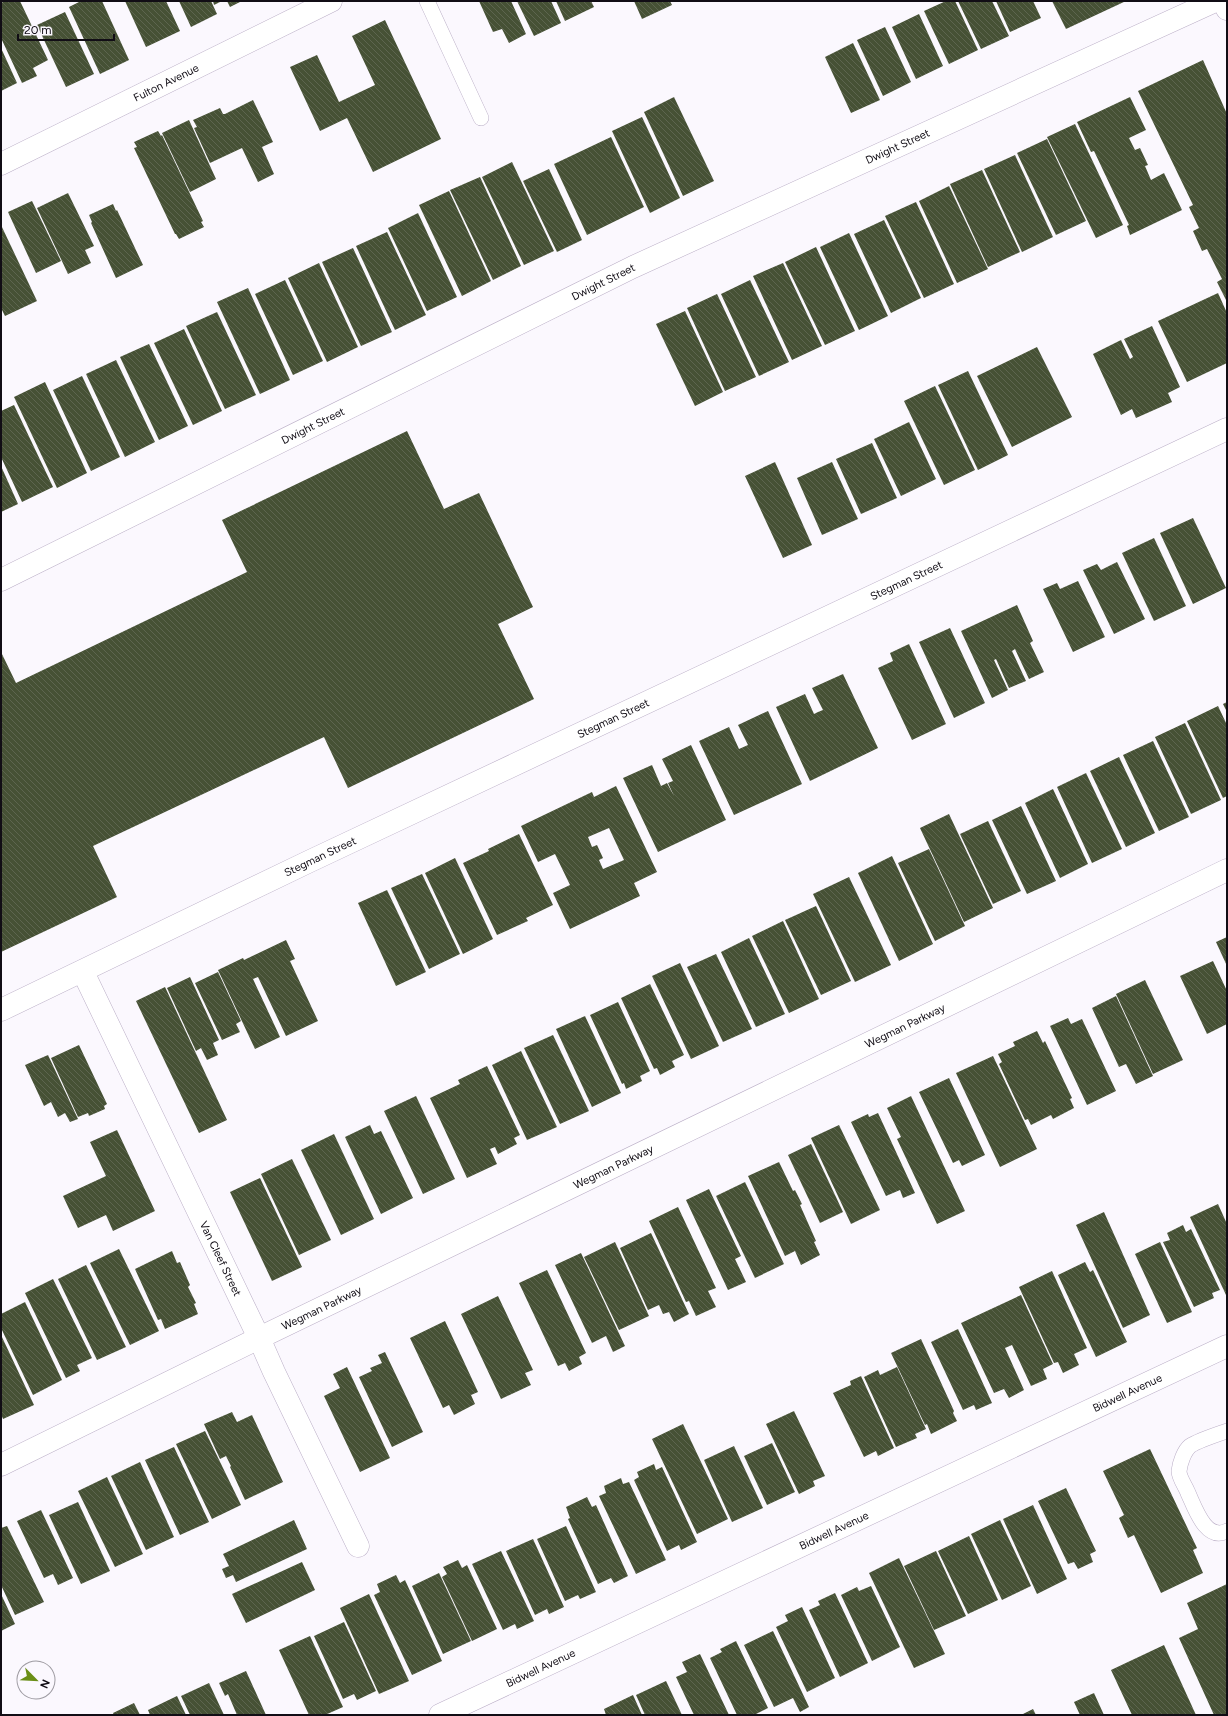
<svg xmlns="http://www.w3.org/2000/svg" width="1228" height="1716" font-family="Figtree,sans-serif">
<defs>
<pattern id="building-back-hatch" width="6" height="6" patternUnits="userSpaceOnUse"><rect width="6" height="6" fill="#465135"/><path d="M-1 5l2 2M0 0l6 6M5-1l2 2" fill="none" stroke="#5d654f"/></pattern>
</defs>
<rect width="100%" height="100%" fill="#fbf8fe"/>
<g fill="url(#building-back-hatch)" fill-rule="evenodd">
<polygon points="5,1 20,1 48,60 33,68 37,76 22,83 1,38 1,3"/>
<polygon points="81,1 102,1 129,60 100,74 69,7"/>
<polygon points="125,1 166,1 180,31 146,47"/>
<polygon points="179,1 211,1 217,14 191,27"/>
<polygon points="213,1 222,1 214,5"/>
<polygon points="227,1 242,1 230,7"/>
<polygon points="479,1 511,1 526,34 509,43 502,29 493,32"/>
<polygon points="517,1 551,1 561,23 534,36"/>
<polygon points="556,1 591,1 594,7 565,21"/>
<polygon points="634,1 670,1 672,5 642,19"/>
<polygon points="946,1 955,1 978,50 949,64 924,11"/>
<polygon points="958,1 992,1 1009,36 981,49"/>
<polygon points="996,1 1033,1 1041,18 1010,32"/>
<polygon points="1052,1 1126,1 1066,29"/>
<polygon points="65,12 94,74 66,87 37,25"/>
<polygon points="919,14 943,66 916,79 892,27"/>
<polygon points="385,20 441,139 373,172 347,118 320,131 290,67 317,55 339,102 375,85 352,36"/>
<polygon points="885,27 911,82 883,96 857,40"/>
<polygon points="853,43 880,100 851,113 825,57"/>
<polygon points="1,48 17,83 1,91"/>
<polygon points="1203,60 1227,114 1227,302 1217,282 1222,279 1207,249 1202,251 1193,231 1199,228 1189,207 1193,205 1138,91"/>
<polygon points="674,97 714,181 683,196 644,112"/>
<polygon points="1130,97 1146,130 1129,138 1135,150 1140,148 1148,165 1145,166 1151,180 1164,173 1182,210 1130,235 1127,226 1129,225 1094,151 1091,152 1077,122"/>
<polygon points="253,100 273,142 262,147 274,174 258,182 242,148 210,163 194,128 197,127 193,120 220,108 223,114 225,114"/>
<polygon points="642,117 680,198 650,213 612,131"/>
<polygon points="189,120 216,179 190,192 162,133"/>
<polygon points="1075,124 1123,225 1096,238 1047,137"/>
<polygon points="158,131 161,136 162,135 203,221 201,222 204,227 179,239 176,234 175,234 134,148 137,147 134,142"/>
<polygon points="611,137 644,207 587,235 554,164"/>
<polygon points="1047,139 1086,221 1056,235 1017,153"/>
<polygon points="1015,155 1053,237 1022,252 984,169"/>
<polygon points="512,162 554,251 524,265 482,177"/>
<polygon points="549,169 582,240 557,252 523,181"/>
<polygon points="982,170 1020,252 988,267 950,184"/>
<polygon points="480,177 521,266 493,280 450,190"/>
<polygon points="949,186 988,269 957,283 919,201"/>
<polygon points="449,191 491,281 462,296 419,205"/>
<polygon points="68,193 94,246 85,250 91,263 68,274 37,208"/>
<polygon points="32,201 61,261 36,273 8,212"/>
<polygon points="916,202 954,284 924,298 885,216"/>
<polygon points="113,204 116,211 117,210 143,265 116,278 91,223 92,222 89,215"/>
<polygon points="418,213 457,297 427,311 388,228"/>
<polygon points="884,220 921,298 891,313 854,234"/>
<polygon points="1,225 37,301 5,316 1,308"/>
<polygon points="387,232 426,315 395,330 356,246"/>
<polygon points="849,233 888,316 859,330 820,247"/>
<polygon points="816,247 855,331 825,345 785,262"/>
<polygon points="353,248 392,332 361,346 322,262"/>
<polygon points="319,263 358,347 327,362 288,278"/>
<polygon points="783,263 822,346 792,360 753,276"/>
<polygon points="285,280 323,361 293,375 255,294"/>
<polygon points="750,280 789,362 759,376 721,294"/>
<polygon points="248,288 290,380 260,394 217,302"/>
<polygon points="1218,293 1227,313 1227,363 1187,382 1158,321"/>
<polygon points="717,294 756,377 725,391 687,308"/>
<polygon points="685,311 723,392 695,406 656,324"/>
<polygon points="217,312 256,395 225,409 186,326"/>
<polygon points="1152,326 1180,387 1168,393 1172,402 1136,418 1132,409 1121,415 1093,354 1121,340 1130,359 1133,357 1124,339"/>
<polygon points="184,329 222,411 193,425 154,343"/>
<polygon points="149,344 188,426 159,440 120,357"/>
<polygon points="1037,347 1072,417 1012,447 977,376"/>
<polygon points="116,360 155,442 125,457 86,374"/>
<polygon points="968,371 1008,455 978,470 938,385"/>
<polygon points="82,376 120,457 91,471 53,390"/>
<polygon points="45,382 87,473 57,488 14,397"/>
<polygon points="935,386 975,470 944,485 904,401"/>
<polygon points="14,405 53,487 22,502 1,457 1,411"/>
<polygon points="909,422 936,479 901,496 874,439"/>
<polygon points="407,431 444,509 479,493 533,607 498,624 534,699 348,788 324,737 93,846 117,897 1,952 1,652 16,683 247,572 222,520"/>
<polygon points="872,443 897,498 861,514 836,459"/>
<polygon points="775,462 812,545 783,558 745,476"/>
<polygon points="832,462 858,519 822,535 797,478"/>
<polygon points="1,466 18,504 1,512"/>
<polygon points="1193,518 1226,588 1193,604 1160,533"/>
<polygon points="1154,538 1186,606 1154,621 1122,553"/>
<polygon points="1117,562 1145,619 1114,634 1083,570 1097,564 1101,570"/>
<polygon points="1078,581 1105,637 1073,652 1043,589 1057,583 1060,589"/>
<polygon points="1017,605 1033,641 1030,643 1044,672 1029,679 1015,649 1012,651 1026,681 1009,688 996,659 994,660 1008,690 992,698 961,631"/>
<polygon points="950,628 985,703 954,718 919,642"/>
<polygon points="909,644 946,724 912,740 878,668 893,661 890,653"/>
<polygon points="843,674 878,748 843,765 837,752 843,765 810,781 776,707 805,694 814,714 818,712 823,710 812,688"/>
<polygon points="1227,702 1227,712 1223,704"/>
<polygon points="1218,706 1227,725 1227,796 1223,798 1187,721"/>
<polygon points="768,711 802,784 734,815 699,741 729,727 739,749 748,745 738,725"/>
<polygon points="1185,723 1221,800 1191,814 1155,737"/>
<polygon points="1153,741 1189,817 1159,831 1123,755"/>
<polygon points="691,745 726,820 658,852 623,778 652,765 661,786 667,783 674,796 668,783 673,781 662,759"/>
<polygon points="1119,757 1155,833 1126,847 1090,771"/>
<polygon points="1086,773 1122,849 1092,863 1057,787"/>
<path d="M616 786 657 872 634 883 640 896 570 929 553 893 570 885 555 854 538 862 521 826 592 792 594 797ZM609 828 624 860 603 869 599 860 603 858 597 845 592 847 588 837Z"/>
<polygon points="1053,789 1088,864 1060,878 1025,803"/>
<polygon points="1021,806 1056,881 1027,894 992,820"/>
<polygon points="949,814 993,908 964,922 920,828"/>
<polygon points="988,821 1021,891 993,904 960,834"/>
<polygon points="519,834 553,905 526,918 528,921 497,935 463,863 489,851 488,849"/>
<polygon points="929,849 965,926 935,941 898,863"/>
<polygon points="892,856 933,944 899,961 858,873"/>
<polygon points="455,858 493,939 463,954 425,873"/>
<polygon points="422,874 460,954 429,969 391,888"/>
<polygon points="849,877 891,965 855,982 813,894"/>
<polygon points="387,890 426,972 396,986 358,903"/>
<polygon points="816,906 851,981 821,995 785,920"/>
<polygon points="783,921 819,999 789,1013 752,936"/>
<polygon points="1227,937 1227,966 1216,942"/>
<polygon points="749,938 785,1014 756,1027 721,952"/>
<polygon points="286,940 295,959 290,961 318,1021 286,1036 258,977 253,979 280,1037 255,1049 218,970 243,958 244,960"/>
<polygon points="716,954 752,1029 723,1042 687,967"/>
<polygon points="1213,961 1227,991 1227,1024 1207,1034 1180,976"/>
<polygon points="680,963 719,1046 691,1059 652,976"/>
<polygon points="218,972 241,1021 236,1024 240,1032 222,1040 195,983"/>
<polygon points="190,977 219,1040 213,1043 218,1055 207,1060 201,1048 196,1051 167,988"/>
<polygon points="1145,980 1183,1060 1153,1074 1116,994"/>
<polygon points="650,984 684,1055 672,1061 675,1067 660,1075 657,1068 654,1069 621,998"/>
<polygon points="165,987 227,1120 199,1133 136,1001"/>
<polygon points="1116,996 1153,1076 1136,1084 1126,1064 1119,1067 1092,1008"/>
<polygon points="618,1002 650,1071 640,1076 642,1081 626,1089 624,1083 622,1084 590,1015"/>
<polygon points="585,1016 621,1093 592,1107 556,1029"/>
<polygon points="1068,1018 1071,1024 1082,1019 1116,1091 1087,1105 1050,1026"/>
<polygon points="1037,1031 1043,1043 1045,1041 1072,1098 1070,1099 1074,1108 1053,1119 1051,1115 1031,1125 1028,1119 1025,1120 999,1064 1002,1062 998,1054 1015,1046 1013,1042"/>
<polygon points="553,1035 589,1111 560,1124 524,1048"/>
<polygon points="79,1045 107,1104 104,1106 105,1109 89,1116 88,1113 78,1117 51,1058"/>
<polygon points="521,1051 557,1127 527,1140 492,1065"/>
<polygon points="48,1055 78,1119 70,1122 65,1113 58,1117 51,1102 44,1106 25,1065"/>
<polygon points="993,1056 1037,1149 1000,1167 956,1073"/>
<polygon points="487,1066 520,1135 514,1138 517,1144 498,1154 495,1147 490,1149 497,1164 467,1178 430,1098 460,1084 458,1080"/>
<polygon points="949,1078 985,1155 962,1166 959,1160 953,1163 919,1092"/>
<polygon points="416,1096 455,1179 423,1194 384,1111"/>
<polygon points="911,1096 965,1211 937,1224 897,1139 901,1137 887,1108"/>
<polygon points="878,1113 915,1193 903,1198 900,1190 886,1196 851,1122 868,1114 869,1117"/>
<polygon points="370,1125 374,1134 381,1131 413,1198 381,1214 345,1137"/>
<polygon points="839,1125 880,1210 851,1224 811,1138"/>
<polygon points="117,1130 155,1211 113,1231 106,1215 78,1228 63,1196 106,1176 90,1142"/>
<polygon points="334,1134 374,1219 341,1235 301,1150"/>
<polygon points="811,1144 843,1212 820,1223 788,1155"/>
<polygon points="292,1159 331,1240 299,1255 261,1174"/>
<polygon points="779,1162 793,1191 795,1190 802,1204 800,1205 816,1241 814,1242 820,1255 801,1265 795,1251 785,1256 748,1176"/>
<polygon points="260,1178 302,1267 272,1281 230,1192"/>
<polygon points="745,1182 784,1264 755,1278 716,1196"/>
<polygon points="709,1189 741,1256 735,1259 746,1282 728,1290 686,1200"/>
<polygon points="1218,1204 1227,1224 1226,1295 1190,1217"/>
<polygon points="678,1207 716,1288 708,1291 716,1307 696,1316 689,1301 686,1302 649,1221"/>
<polygon points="1104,1212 1150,1315 1123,1328 1076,1225"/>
<polygon points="1183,1225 1186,1232 1191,1229 1220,1290 1212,1293 1214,1298 1194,1307 1163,1242 1170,1240 1167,1233"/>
<polygon points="651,1233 689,1314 674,1322 669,1312 663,1314 659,1305 648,1310 620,1248"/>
<polygon points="615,1242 649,1316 619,1330 584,1257"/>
<polygon points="1160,1242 1192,1312 1167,1323 1135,1254"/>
<polygon points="119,1249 159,1331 130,1345 90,1263"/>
<polygon points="172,1251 177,1263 180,1262 190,1285 188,1287 196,1303 194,1304 198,1314 165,1329 161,1319 158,1320 135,1269"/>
<polygon points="581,1253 625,1346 613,1352 606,1336 592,1343 555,1265"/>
<polygon points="1085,1262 1090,1272 1093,1270 1127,1342 1096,1357 1058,1275"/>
<polygon points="86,1265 126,1347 97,1360 58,1279"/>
<polygon points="547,1270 586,1353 579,1357 582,1364 569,1371 565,1363 558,1366 519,1283"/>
<polygon points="1052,1271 1087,1348 1074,1354 1079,1365 1063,1373 1058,1362 1054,1363 1019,1287"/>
<polygon points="53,1279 92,1358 77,1365 80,1371 66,1378 25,1293"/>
<polygon points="1021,1295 1053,1364 1043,1369 1047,1379 1031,1386 1012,1345 1005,1348 1024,1390 1009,1398 1004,1389 994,1393 961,1323"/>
<polygon points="498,1296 533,1370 525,1373 531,1385 501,1399 461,1314"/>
<polygon points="25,1302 62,1380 33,1395 1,1328 1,1314"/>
<polygon points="445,1321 478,1392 471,1395 475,1404 454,1415 449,1405 443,1408 410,1338"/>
<polygon points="958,1329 992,1403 976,1410 974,1405 963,1410 931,1342"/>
<polygon points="1,1335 34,1405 3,1419 1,1414"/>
<polygon points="921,1339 954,1411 953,1413 957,1421 931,1434 927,1424 925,1425 891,1353"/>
<polygon points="385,1352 423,1432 392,1447 359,1377 372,1371 370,1368 382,1363 378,1355"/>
<polygon points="347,1367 390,1458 360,1472 324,1396 340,1388 333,1374"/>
<polygon points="897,1367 926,1429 915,1434 917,1438 896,1447 864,1377 878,1370 880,1375"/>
<polygon points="861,1376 894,1448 878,1456 876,1451 864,1457 833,1393 851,1385 850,1381"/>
<polygon points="794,1411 825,1476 813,1481 815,1486 799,1494 766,1424"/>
<polygon points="232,1412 237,1422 252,1415 283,1482 245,1500 230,1467 231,1466 226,1456 220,1459 204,1424"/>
<polygon points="683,1424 728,1519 697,1534 652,1439"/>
<polygon points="205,1431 241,1505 212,1519 176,1444"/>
<polygon points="772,1443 795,1492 767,1505 744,1456"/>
<polygon points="734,1446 763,1508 732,1522 704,1460"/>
<polygon points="174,1447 209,1522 180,1535 145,1460"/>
<polygon points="1150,1449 1197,1548 1193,1550 1203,1573 1161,1593 1134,1535 1128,1538 1119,1518 1124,1515 1103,1471"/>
<polygon points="140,1462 174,1537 146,1550 111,1476"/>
<polygon points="654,1464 656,1470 662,1467 697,1542 681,1550 679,1545 667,1551 634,1480 639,1477 637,1472"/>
<polygon points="107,1477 143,1554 115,1567 78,1491"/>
<polygon points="621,1478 623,1484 629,1482 666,1560 636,1574 599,1496 606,1493 604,1486"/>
<polygon points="1066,1488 1096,1551 1090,1554 1093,1562 1078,1569 1074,1562 1068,1564 1038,1501"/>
<polygon points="587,1497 592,1507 596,1505 628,1576 614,1583 611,1578 598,1584 568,1519 570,1518 566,1507"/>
<polygon points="78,1502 110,1571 81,1584 49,1515"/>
<polygon points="1033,1505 1067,1579 1037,1594 1003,1519"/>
<polygon points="41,1510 73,1578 58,1585 53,1574 44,1578 17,1521"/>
<polygon points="294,1520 307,1549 236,1582 233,1575 226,1578 222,1569 229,1566 223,1554"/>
<polygon points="1000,1520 1031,1586 1002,1600 971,1534"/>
<polygon points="7,1526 44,1602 15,1615 1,1585 1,1528"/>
<polygon points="566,1526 596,1592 580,1599 578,1595 565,1601 537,1539"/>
<polygon points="969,1536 998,1600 968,1614 938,1551"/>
<polygon points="533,1539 564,1607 549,1614 547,1609 535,1615 506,1551"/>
<polygon points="501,1551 534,1621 517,1629 515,1624 503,1630 472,1564"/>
<polygon points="936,1551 966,1616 934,1630 904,1566"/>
<polygon points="899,1558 945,1654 914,1668 869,1573"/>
<polygon points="458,1560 462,1568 467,1565 497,1629 472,1641 442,1577 447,1574 443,1567"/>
<polygon points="302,1562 315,1590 246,1623 232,1594"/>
<polygon points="439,1573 471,1641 443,1654 412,1586"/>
<polygon points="396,1575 400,1583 405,1580 442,1661 412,1675 374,1595 380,1592 377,1584"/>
<polygon points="1227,1584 1227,1715 1214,1715 1179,1638 1198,1629 1187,1603"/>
<polygon points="871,1586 900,1647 872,1661 841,1595 857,1587 859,1591"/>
<polygon points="835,1593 868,1663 840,1677 809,1610 820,1605 818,1601"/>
<polygon points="1,1594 15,1624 1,1631"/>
<polygon points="369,1594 409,1681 379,1694 340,1608"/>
<polygon points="802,1607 835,1678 807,1692 776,1627 788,1621 785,1615"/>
<polygon points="344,1622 376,1691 357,1700 354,1694 343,1699 314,1636"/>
<polygon points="773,1631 809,1707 800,1712 793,1698 774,1707 744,1645"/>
<polygon points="310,1636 343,1707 325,1715 309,1715 279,1650"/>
<polygon points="736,1641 768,1708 754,1715 737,1715 710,1658 722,1652 720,1649"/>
<polygon points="1164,1645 1196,1715 1132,1715 1111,1670"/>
<polygon points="700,1654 729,1715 694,1715 676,1677 687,1672 682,1662"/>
<polygon points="246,1671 266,1715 237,1715 228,1694 225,1696 219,1683"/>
<polygon points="666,1681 682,1715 645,1715 636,1695"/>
<polygon points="209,1683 224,1715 190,1715 181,1696"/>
<polygon points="1094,1693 1104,1715 1080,1715 1074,1702"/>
<polygon points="633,1695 642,1715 606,1715 604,1709"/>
<polygon points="177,1696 186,1715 150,1715 148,1710"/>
<polygon points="134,1703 140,1715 114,1715 113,1713"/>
<polygon points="1033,1709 1036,1715 1021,1715"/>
</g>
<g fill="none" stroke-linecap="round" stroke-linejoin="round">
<defs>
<g id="service">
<polyline points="427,1 481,118"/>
<path d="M1227 1431C1218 1434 1197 1441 1190 1446 1184 1451 1180 1463 1179 1471 1179 1478 1186 1487 1188 1493 1195 1508 1206 1542 1227 1531"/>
</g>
<g id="minor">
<path id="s1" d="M1 580 633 267 1215 1"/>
<path id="s2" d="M83 972 259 1338 274 1372 358 1546"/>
<path id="s3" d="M1 1010 308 862 1227 429"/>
<path id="s4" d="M1 1465 259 1338 1227 870"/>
<path id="s5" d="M440 1715 1227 1346"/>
</g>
<g id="tertiary">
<polyline points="1223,1 1227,9"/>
<path id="s6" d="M1 164 331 1"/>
</g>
</defs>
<use href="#service" stroke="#bbafc7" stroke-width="16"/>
<use href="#minor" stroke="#bbafc7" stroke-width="23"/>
<use href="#tertiary" stroke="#bbafc7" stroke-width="23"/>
<use href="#service" stroke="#fff" stroke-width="15"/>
<use href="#minor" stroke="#fff" stroke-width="22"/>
<use href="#tertiary" stroke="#fff" stroke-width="22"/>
</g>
<g text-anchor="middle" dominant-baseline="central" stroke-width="4" stroke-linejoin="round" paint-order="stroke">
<g font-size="11" fill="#110d15" stroke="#fbf8fe">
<text stroke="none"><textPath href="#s6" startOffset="184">Fulton Avenue</textPath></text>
<text stroke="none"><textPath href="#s1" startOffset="996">Dwight Street</textPath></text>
<text stroke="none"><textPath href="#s1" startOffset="672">Dwight Street</textPath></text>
<text stroke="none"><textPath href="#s1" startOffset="348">Dwight Street</textPath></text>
<text stroke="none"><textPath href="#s3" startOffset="1002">Stegman Street</textPath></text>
<text stroke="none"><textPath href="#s3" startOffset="678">Stegman Street</textPath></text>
<text stroke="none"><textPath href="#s3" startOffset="354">Stegman Street</textPath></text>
<text stroke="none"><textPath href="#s4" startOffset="1005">Wegman Parkway</textPath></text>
<text stroke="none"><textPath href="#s4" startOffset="681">Wegman Parkway</textPath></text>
<text stroke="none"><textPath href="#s2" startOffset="318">Van Cleef Street</textPath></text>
<text stroke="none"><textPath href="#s4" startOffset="357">Wegman Parkway</textPath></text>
<text stroke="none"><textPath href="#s5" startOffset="759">Bidwell Avenue</textPath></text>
<text stroke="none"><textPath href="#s5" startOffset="435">Bidwell Avenue</textPath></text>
<text stroke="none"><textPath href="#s5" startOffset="111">Bidwell Avenue</textPath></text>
</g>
</g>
<rect width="1228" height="1716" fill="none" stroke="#110d15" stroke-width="4"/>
<g transform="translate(36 1680) rotate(114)"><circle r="19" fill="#fbf8fe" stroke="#9d9aa1"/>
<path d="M0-3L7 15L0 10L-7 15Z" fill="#6a8e17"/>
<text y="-6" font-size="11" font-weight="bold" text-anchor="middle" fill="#110d15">N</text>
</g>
<path d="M18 34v6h96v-6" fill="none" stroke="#110d15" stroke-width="2"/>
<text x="24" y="34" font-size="12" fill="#110d15" stroke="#fbf8fe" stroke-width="3" paint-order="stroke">20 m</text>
</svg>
